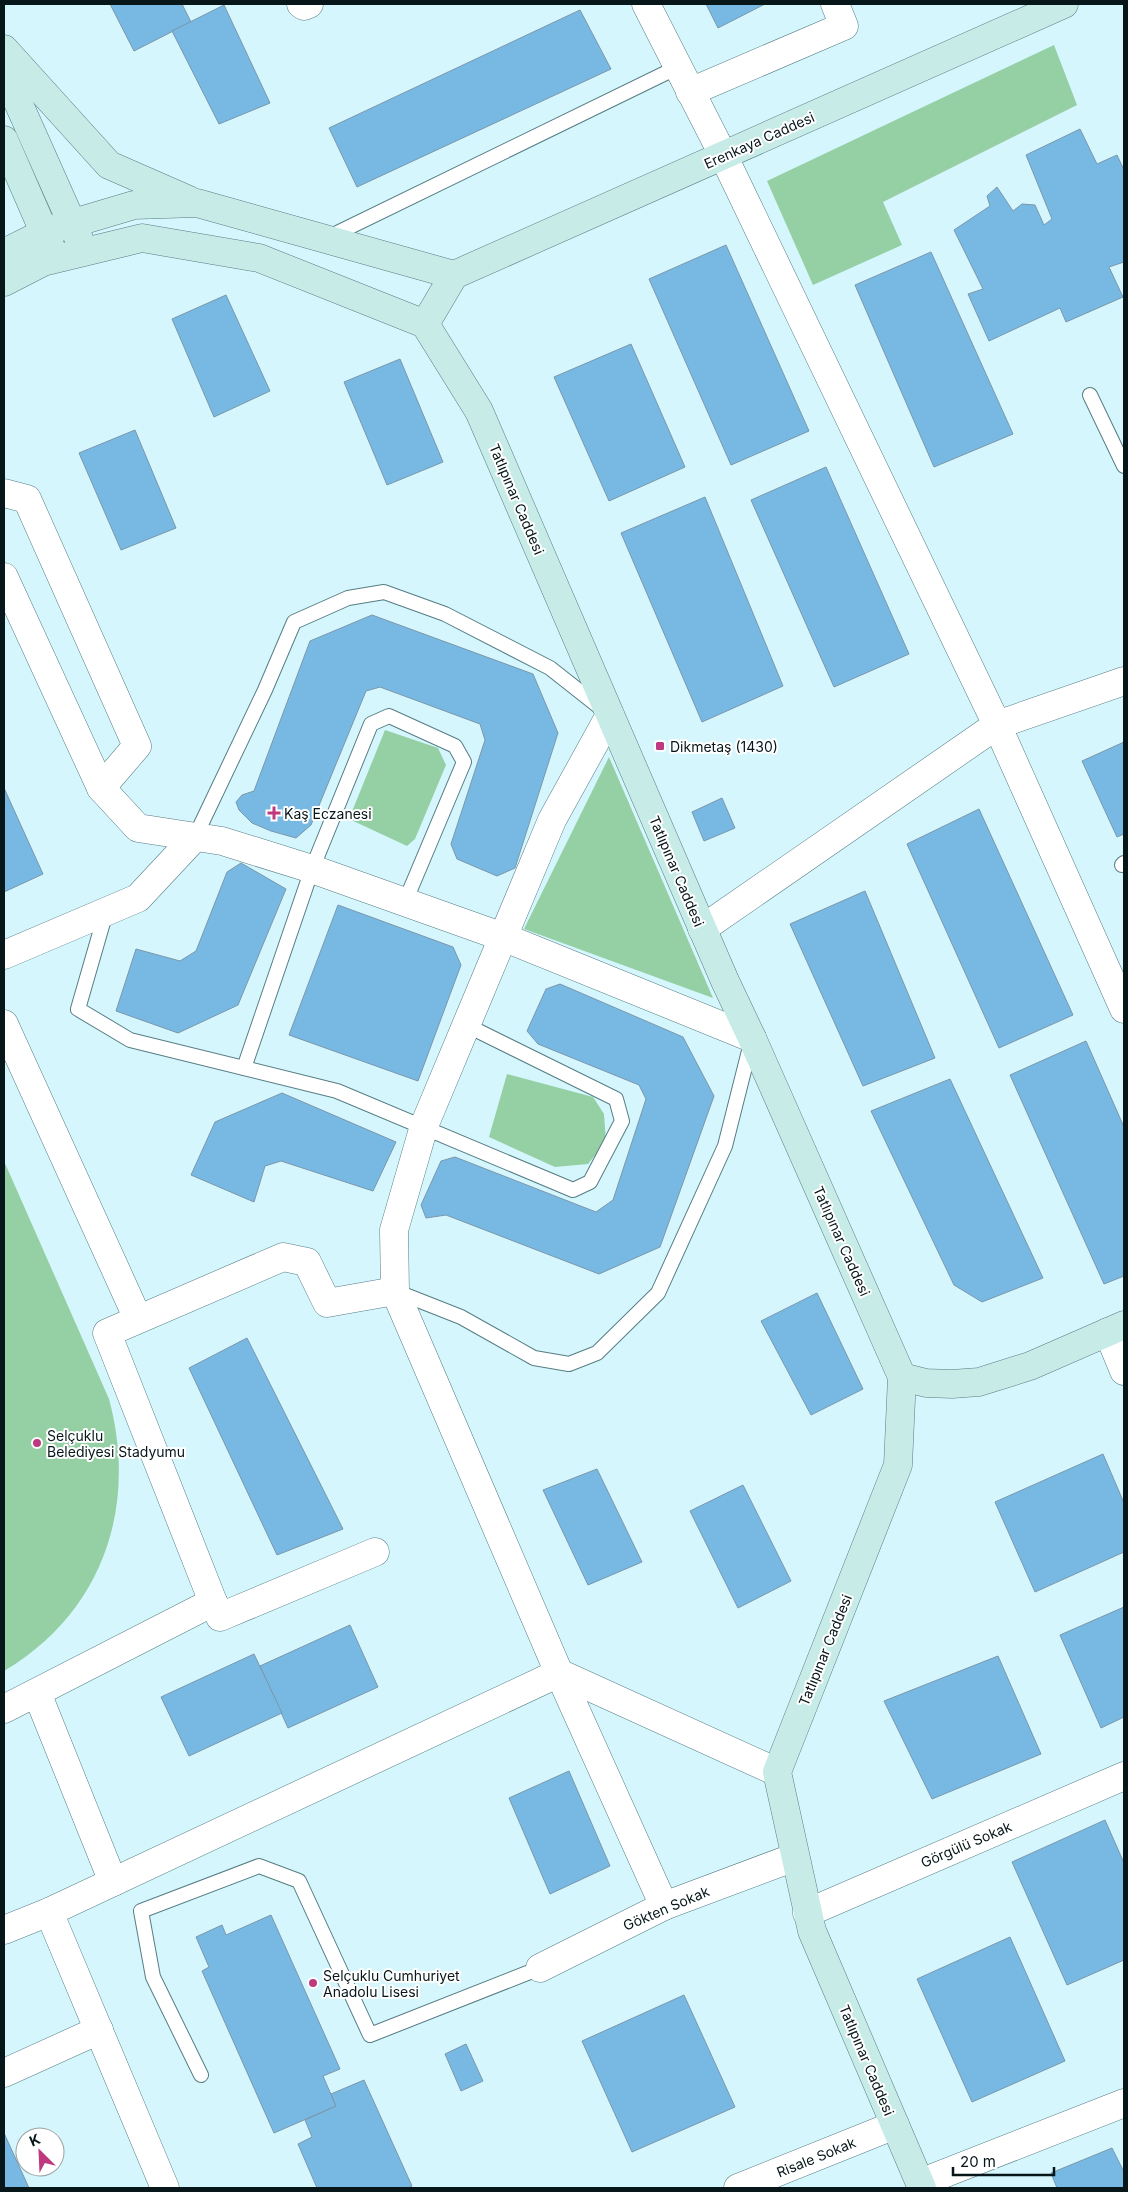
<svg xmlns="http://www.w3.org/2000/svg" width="1128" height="2192" font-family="Inter,sans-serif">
<rect width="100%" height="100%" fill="#d5f6fd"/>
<g fill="#94d0a4">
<polygon points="1054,45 1077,105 883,202 902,245 813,285 767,181"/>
<polygon points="385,730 438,748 446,765 415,839 407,846 349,819"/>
<polygon points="609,757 713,998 524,929"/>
<polygon points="507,1074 593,1097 604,1114 606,1142 588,1164 555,1167 489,1137"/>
<path d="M4 1161 109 1399C138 1507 103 1612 4 1671Z"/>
</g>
<g fill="#78b9e3" stroke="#7a97ab">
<polygon points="110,4 182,4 191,22 134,51"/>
<polygon points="706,4 765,4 718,28"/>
<polygon points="224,5 270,103 219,124 172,31"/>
<polygon points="580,10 611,69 357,187 329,128"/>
<polygon points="1080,129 1097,164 1117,155 1124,170 1124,262 1109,267 1123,297 1066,322 1060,308 989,341 968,294 983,289 954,230 990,206 987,196 997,187 1013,211 1022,204 1035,205 1044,225 1052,219 1026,155"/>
<polygon points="726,245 809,431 731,465 649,279"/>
<polygon points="931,252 1013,434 934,467 855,285"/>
<polygon points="226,295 270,391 214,417 172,319"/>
<polygon points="631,344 685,467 609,501 554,377"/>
<polygon points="400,359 443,462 387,485 344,382"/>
<polygon points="135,430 176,528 121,550 79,453"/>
<polygon points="826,467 909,654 834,687 751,500"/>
<polygon points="705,497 783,686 702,722 621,533"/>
<polygon points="372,615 533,674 558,733 515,868 497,876 457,859 451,844 485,740 480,724 380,687 366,691 311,825 296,838 271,831 252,823 239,810 236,802 242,795 254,791 310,641"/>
<polygon points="1124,742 1124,834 1117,837 1082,761"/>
<polygon points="4,788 43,874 4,892"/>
<polygon points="722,798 735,828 704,841 692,812"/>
<polygon points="979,809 1073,1015 999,1048 907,844"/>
<polygon points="241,863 286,889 238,1005 178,1033 116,1011 136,949 180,961 196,951 227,872"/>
<polygon points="865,891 935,1058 863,1086 790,924"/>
<polygon points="338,905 453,947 461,965 418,1081 289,1035"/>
<polygon points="560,984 683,1037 714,1096 660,1247 599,1274 446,1215 426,1218 421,1205 441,1161 455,1157 596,1212 613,1200 646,1099 639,1085 538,1044 527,1031 546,989"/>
<polygon points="1086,1041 1124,1127 1124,1276 1104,1284 1010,1075"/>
<polygon points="950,1079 1043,1278 982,1302 954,1285 871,1111"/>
<polygon points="282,1093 396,1142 373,1191 281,1161 265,1166 254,1202 191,1175 215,1122"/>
<polygon points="817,1293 863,1389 811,1415 761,1321"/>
<polygon points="247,1338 343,1529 277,1555 189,1368"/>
<polygon points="1103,1454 1124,1503 1124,1552 1035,1592 995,1502"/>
<polygon points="597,1469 642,1562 588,1585 543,1490"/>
<polygon points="743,1485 791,1581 738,1608 690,1511"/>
<polygon points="1124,1607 1124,1717 1101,1728 1060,1635"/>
<polygon points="350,1625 378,1687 288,1728 260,1666"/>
<polygon points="254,1654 282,1713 189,1756 161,1697"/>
<polygon points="998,1656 1041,1754 932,1799 884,1701"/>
<polygon points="569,1771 610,1866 550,1894 509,1798"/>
<polygon points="1105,1820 1124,1863 1124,1960 1067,1985 1012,1862"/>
<polygon points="271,1915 340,2069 323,2076 336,2106 274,2133 202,1971 209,1967 196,1937 222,1925 226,1935"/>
<polygon points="1010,1937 1065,2061 972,2102 917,1979"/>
<polygon points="684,1995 735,2107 632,2152 582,2041"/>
<polygon points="466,2044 483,2081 461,2091 445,2054"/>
<polygon points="364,2080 412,2186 408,2188 317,2188 298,2144 312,2137 305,2120 336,2106 331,2094"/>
<polygon points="4,2133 29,2188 4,2188"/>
<polygon points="1112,2148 1124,2172 1124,2188 1057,2188 1051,2173"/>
</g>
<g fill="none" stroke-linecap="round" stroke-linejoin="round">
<defs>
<g id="lane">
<polyline points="327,238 678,67"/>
<polyline points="1090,395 1124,466"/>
<polyline points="195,837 265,690 294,622 348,598 384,592 445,614 550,668 602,709"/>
<polyline points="1122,865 1124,863"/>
<polyline points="106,912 78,1009 130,1040 337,1091 573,1190 590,1182 622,1121 616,1099 466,1025"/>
<polyline points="244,1068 312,869 371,724 389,716 455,746 464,762 405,902"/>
<polyline points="395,1291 461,1317 534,1358 569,1364 597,1353 658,1293 725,1146 751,1043"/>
<polyline points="201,2075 153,1977 141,1911 259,1866 299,1881 370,2035 540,1968"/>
</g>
<g id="street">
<polyline points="301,4 304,6 309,4"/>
<polyline points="646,4 723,155 997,725 1124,1009"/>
<polyline points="690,92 844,26 835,4"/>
<polyline points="4,493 27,499 137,746 101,788"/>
<polyline points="4,577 101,788 138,828 222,841 312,869 503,937 752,1038"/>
<polyline points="610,715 552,820 424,1126 394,1230 395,1291 559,1673 664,1906"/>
<polyline points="702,929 997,725 1124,681"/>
<polyline points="4,955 138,898 195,837"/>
<polyline points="4,1024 138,1319"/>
<polyline points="1108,1332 1124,1371"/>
<polyline points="213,1602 107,1333 283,1257 307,1262 327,1303 395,1291"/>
<polyline points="37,1693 113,1882"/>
<polyline points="4,1709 213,1602 220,1617 375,1552"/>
<polyline points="49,1912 165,2188"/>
<polyline points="807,1913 1124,1776"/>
<polyline points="4,1930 49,1912 559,1673 777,1772"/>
<polyline points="540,1968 664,1906 795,1857"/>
<polyline points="4,2073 99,2030"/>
<polyline points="920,2183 1124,2103"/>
<polyline points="738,2188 895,2125"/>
</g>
<g id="secondary">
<polyline points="4,49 109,165 189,200"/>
<polyline points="4,62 17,100 79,239"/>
<polyline points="4,140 51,248"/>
<polyline points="4,253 50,230 134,205 197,203 454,275"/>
<polyline points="454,275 1064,4"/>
<polyline points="4,282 43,262 142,238 259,258 425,324"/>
<polyline points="425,324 479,411 725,981 752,1038 902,1377 898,1465 777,1772 812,1931 922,2188"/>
<polyline points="425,324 454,275"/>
<polyline points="902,1377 926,1383 952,1384 979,1382 1030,1366 1124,1325"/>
</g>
</defs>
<use href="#lane" stroke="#567d84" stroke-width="16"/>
<use href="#street" stroke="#567d84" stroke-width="29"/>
<use href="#secondary" stroke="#567d84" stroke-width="29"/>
<use href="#lane" stroke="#fff" stroke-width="14"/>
<use href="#street" stroke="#fff" stroke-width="28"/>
<use href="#secondary" stroke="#c7ebe6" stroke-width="28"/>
</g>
<g fill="#be397e" stroke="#fff" stroke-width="2">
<rect x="655" y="741" width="10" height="10" rx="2.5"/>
<path d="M271.5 805.5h5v5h5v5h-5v5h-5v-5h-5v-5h5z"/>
<circle cx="37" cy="1443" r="5"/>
<circle cx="313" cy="1983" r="5"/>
</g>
<g text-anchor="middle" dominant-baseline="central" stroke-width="4" stroke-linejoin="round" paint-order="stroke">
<g font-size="14" fill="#061619" stroke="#fff">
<text transform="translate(759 140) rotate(-24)">Erenkaya Caddesi</text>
<text transform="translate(517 499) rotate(67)">Tatlıpınar Caddesi</text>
<text transform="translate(677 871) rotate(67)">Tatlıpınar Caddesi</text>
<text transform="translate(842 1241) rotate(66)">Tatlıpınar Caddesi</text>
<text transform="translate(825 1650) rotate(-68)">Tatlıpınar Caddesi</text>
<text transform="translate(966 1844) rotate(-23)">Görgülü Sokak</text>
<text transform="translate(666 1908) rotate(-23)">Gökten Sokak</text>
<text transform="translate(867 2060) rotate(67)">Tatlıpınar Caddesi</text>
<text transform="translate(816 2157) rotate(-22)">Risale Sokak</text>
</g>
<g font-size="14" fill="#061619" stroke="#fff" text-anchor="start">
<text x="670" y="746">Dikmetaş (1430)</text>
<text x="284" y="813">Kaş Eczanesi</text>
<text x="47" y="1435">Selçuklu<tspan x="47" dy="16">Belediyesi Stadyumu</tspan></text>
<text x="323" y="1975">Selçuklu Cumhuriyet<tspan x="323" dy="16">Anadolu Lisesi</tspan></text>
</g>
</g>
<rect width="1128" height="2192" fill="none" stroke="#061619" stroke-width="10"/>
<g transform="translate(40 2152) rotate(336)"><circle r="24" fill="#ffffff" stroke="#9ba2a3"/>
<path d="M0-4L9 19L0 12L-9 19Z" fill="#be397e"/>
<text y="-8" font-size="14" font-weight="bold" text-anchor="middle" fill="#061619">K</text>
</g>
<path d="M953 2167v8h101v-8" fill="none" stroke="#061619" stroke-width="2.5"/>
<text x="960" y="2167" font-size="15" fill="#061619" stroke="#ffffff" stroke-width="4" paint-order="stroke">20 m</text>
</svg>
